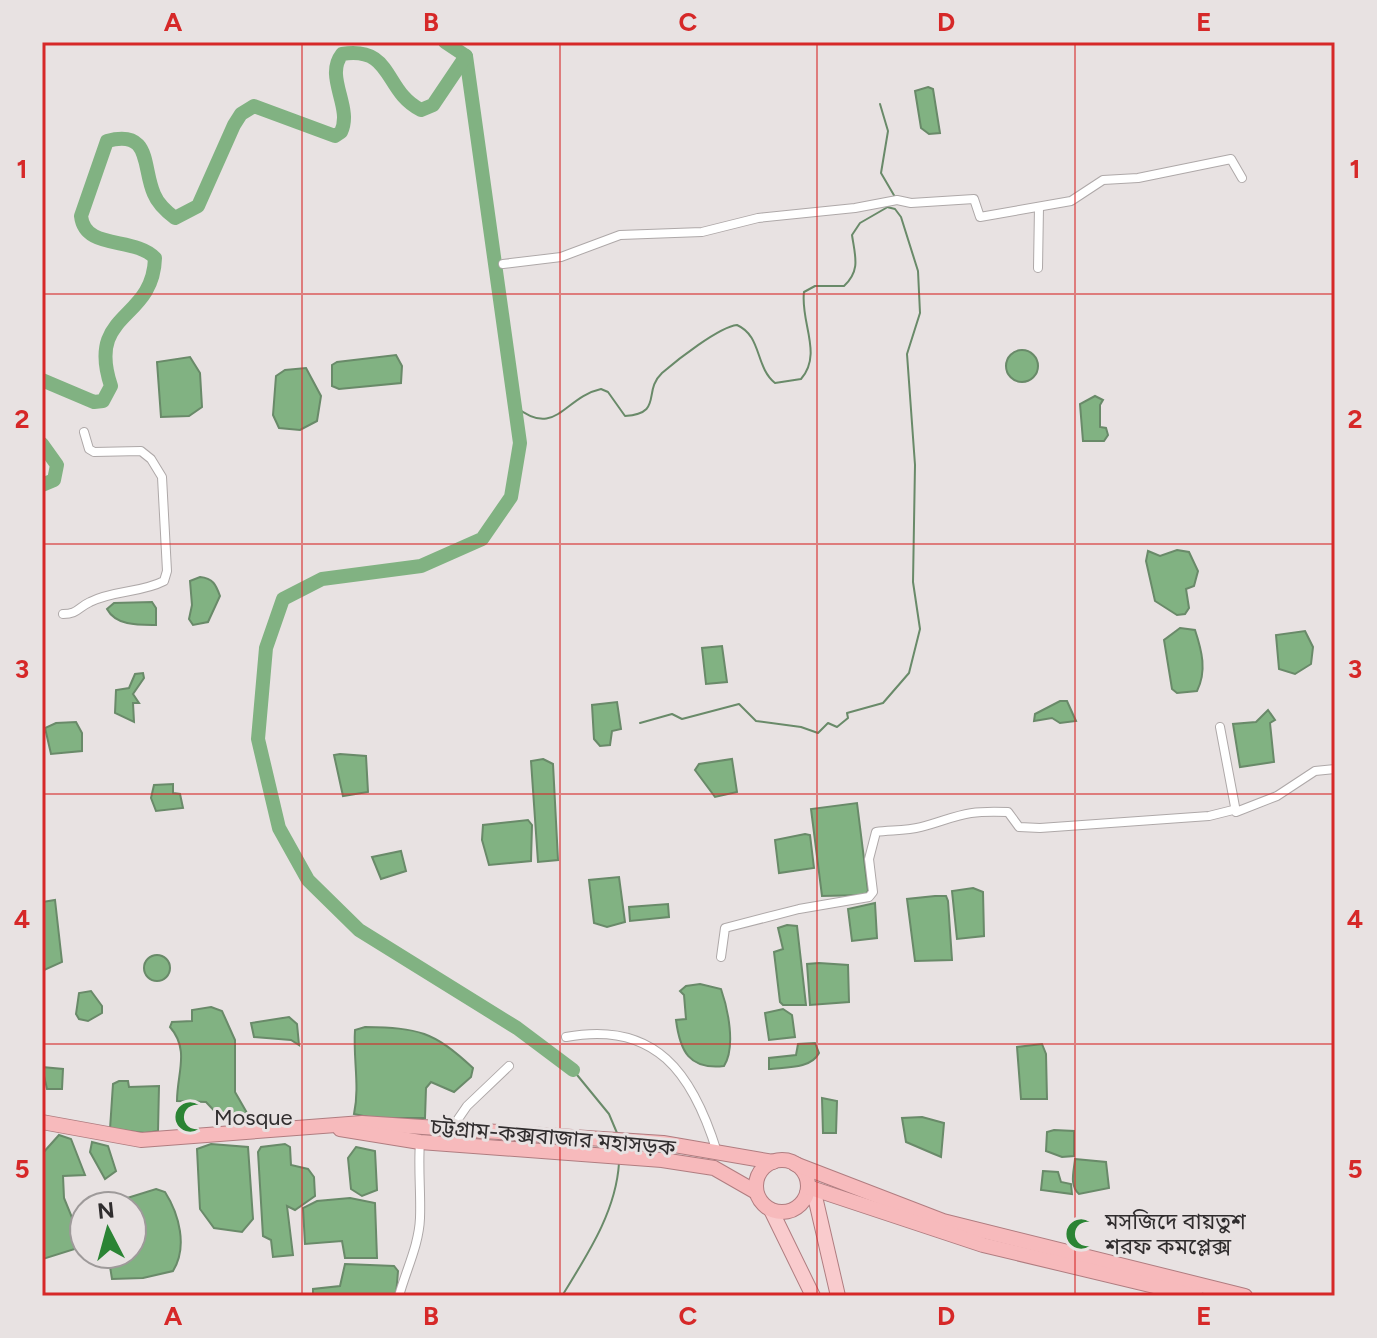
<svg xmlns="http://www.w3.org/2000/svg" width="1377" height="1338" font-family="Figtree,'Noto Sans Bengali',sans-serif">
<rect width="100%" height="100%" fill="#e8e2e2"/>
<g fill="#81b282" stroke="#698a69" stroke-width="2">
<polygon points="928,87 933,89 940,133 929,134 921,128 915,91"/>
<circle cx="1022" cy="366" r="16"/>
<polygon points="396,355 402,366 401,383 339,389 332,386 332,365 337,362"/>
<polygon points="190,357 200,373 202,407 189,416 161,417 157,362"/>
<polygon points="306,368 321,396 317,421 300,430 279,428 273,415 276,376 285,370"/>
<polygon points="1095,396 1103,400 1100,405 1100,427 1106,428 1108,435 1104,441 1083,441 1080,404"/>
<polygon points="1177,550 1189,552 1198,571 1194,586 1186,589 1189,608 1185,614 1177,615 1155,601 1146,561 1148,551 1160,556"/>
<path d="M200 577C213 578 216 585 220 596L208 622 193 625 189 619 192 605 190 581Z"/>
<path d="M152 602 156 608V625C139 625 116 626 107 609L114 603Z"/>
<path d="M1180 628 1195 630C1202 651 1207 671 1197 691L1177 693 1172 689 1164 640Z"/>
<polygon points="1305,631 1313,647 1311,664 1295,674 1279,669 1276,635"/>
<polygon points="722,646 727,682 706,684 702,648"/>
<polygon points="143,673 144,678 133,694 139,703 133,703 134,722 115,713 116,690 129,688 135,674"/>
<polygon points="1060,701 1067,701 1076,721 1060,723 1052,718 1034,721 1035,714"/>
<polygon points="617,702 621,729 612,731 610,745 600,746 594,739 592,705"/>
<polygon points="1268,710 1275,720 1270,723 1274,762 1240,767 1233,724 1256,722"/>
<polygon points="76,722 82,733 82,751 51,754 45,728 56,723"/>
<polygon points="340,754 366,756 368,792 343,796 334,755"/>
<polygon points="543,759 553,764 558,860 538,862 531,761"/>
<polygon points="732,759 737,792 715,797 695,770 699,764"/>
<polygon points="173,784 173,793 180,794 183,808 156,811 151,798 154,785"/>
<polygon points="857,803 868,891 865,895 822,896 811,809"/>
<polygon points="528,820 532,825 531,861 489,865 482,840 483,825"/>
<polygon points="805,834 810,835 814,868 779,873 775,840"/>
<polygon points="401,851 406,871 381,879 372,857"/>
<polygon points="619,877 625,922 607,927 594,923 589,880"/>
<polygon points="973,888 983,892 984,936 957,939 952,891"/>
<polygon points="935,896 946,896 948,901 952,960 915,961 907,899"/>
<polygon points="55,900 62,962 42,971 42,902"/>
<polygon points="875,903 877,938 852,941 848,909"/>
<polygon points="668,904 669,917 630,921 629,907"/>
<polygon points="787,925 797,926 806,1005 783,1005 780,1002 774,952 783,949 778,928"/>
<circle cx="157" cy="968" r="13"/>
<polygon points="819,963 848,965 849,1002 810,1005 807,964"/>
<path d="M700 984 721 989C728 1009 736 1047 724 1066 689 1070 680 1051 676 1020L686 1019 684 995 680 991 686 986Z"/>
<polygon points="91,991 102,1006 102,1013 88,1021 79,1019 76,1014 79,993"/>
<path d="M211 1007 222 1011 235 1040V1092L247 1113 223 1120 206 1102 177 1101C177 1073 190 1050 170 1027L172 1022 192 1021V1010Z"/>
<polygon points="783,1009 792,1015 795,1037 769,1040 765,1013"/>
<polygon points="289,1017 297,1024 299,1045 291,1040 254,1037 251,1023"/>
<path d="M365 1027C419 1028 433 1031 473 1068L471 1077 454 1092 431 1082 426 1088 425 1118H373L354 1114C360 1086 353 1059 355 1030Z"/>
<path d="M815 1043 819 1053C811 1069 786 1067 769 1069V1058L796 1055 798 1044Z"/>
<polygon points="1042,1044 1046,1054 1047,1099 1021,1099 1017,1047"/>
<polygon points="42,1067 63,1069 62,1089 47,1089"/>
<polygon points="119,1081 128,1081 129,1087 159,1086 158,1131 145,1133 110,1129 113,1084"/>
<polygon points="822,1098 837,1101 836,1133 823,1133"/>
<polygon points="922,1117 944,1123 941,1157 906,1142 902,1118"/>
<polygon points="1054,1130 1074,1131 1074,1156 1062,1157 1046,1151 1047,1132"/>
<polygon points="59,1135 71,1139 85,1175 63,1176 64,1198 82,1242 81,1247 43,1259 42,1154"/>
<polygon points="92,1142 108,1146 116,1171 105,1179 90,1152"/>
<polygon points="211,1144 248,1147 253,1219 242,1232 214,1228 200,1209 197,1149"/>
<polygon points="285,1144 290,1147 291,1165 308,1169 314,1177 315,1196 295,1210 287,1206 293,1255 273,1257 271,1240 263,1236 258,1152 261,1147"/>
<polygon points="356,1147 375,1151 377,1190 362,1196 351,1189 348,1158"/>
<path d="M1075 1159 1106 1162 1109 1188 1079 1194C1069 1185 1074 1171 1075 1159Z"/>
<polygon points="1043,1171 1058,1172 1061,1182 1071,1184 1072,1194 1041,1190"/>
<path d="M156 1189 165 1192C179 1214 188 1247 173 1271L143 1278 112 1279 108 1254H132V1206H111V1203Z"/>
<polygon points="350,1198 375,1203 377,1258 345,1258 342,1241 305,1244 303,1208 317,1201"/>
<polygon points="345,1264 394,1266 398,1271 396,1296 313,1296 313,1289 340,1286"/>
</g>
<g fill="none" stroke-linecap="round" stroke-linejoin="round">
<g stroke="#698a69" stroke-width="2">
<polyline points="880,104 888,131 881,173 895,197"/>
<path d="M516 407C556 439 564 397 601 389L608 392 625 416C664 413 642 392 662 373 677 360 719 327 737 325 762 336 755 367 775 383L801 379C823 354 800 322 804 292L815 286H844C861 270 855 256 852 235L860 223 886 208"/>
<polyline points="640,723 672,714 682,719 739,704 756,721 801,727 818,733 828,723 837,727 848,718 847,713 883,703 909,673 920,629 913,582 915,465 907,354 920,313 918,271 901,217 895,209 887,207"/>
<polyline points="573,1070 609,1114 617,1133"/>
<path d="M562 1296C587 1255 616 1212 619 1163"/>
</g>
<g stroke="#81b282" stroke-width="14">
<polyline points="445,42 466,56 520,443 511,497 482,539 421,566 322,579 283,599 266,648 258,739 279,828 308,880 359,930 517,1028 573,1070"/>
<path d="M42 380 94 402 103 401 111 386C86 311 153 322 155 258 134 236 85 251 81 216L107 141C152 129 142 167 154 194 158 204 167 212 175 218L198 206 234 125 241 114 254 106 335 136 341 132C353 107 324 77 342 54 394 46 383 91 421 110L433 105 466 56"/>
<polyline points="42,444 57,465 54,480 42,485"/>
</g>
<defs>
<g id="minor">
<polyline points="503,264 561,257 620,235 702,232 758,218 855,208 897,200 911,203 974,199 980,217 1071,201 1103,180 1138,178 1231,159 1242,178"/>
<polyline points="1038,268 1039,207"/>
<path d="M63 614C78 614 77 608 90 602 114 590 141 593 164 581L167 571 162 477 151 459 141 451 94 452 89 449 84 432"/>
<polyline points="1220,727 1236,812 1277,796 1315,771 1335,769"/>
<path d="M721 957 725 928 799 909 869 897 873 892 869 859 876 832C891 830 906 831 921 827 960 816 965 810 1008 812L1019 827 1040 828 1209 816 1233 810"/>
<path d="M566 1037C656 1020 693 1074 717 1152"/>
<polyline points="441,1144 467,1106 509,1066"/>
<path d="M399 1296C406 1270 419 1245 420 1218 421 1193 418 1168 420 1142"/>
</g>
<g id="primary">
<polyline points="807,1193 816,1201 838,1296"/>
<polyline points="771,1210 813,1296"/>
</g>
<g id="trunk">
<polyline points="42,1122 141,1140 362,1123 663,1143 773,1162"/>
<polyline points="340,1129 420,1142 662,1160 714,1168 756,1192"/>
<circle cx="782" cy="1186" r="26"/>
<polyline points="795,1164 943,1221 1245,1296"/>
<polyline points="808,1187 983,1245 1196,1296"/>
</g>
</defs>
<use href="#minor" stroke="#aea8a8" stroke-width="10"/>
<use href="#primary" stroke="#b07d80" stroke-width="16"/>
<use href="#trunk" stroke="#b07d80" stroke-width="16"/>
<use href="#minor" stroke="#fff" stroke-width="8"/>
<use href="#primary" stroke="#f9cbcd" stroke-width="14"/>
<use href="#trunk" stroke="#f7babc" stroke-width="14"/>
</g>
<path fill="none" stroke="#d62828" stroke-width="2" stroke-opacity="0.55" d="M302 42V1296M560 42V1296M817 42V1296M1075 42V1296M42 294H1335M42 544H1335M42 794H1335M42 1044H1335"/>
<defs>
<symbol id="mosque-bare" viewBox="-9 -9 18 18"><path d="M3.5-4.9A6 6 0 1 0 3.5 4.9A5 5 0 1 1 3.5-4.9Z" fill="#2b8434" stroke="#e8e2e2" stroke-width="2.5" paint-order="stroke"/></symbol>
</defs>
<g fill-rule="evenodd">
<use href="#mosque-bare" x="168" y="1095" width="44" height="44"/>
<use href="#mosque-bare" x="1059" y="1212" width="44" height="44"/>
</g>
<g text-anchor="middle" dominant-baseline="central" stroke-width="6" stroke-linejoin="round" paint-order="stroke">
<g font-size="22" fill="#302d2e" stroke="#e8e2e2" text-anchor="start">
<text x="214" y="1117">Mosque</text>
<text x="1105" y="1221">মসজিদে বায়তুশ<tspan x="1105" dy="25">শরফ কমপ্লেক্স</tspan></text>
</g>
<g font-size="22" fill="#302d2e" stroke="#e8e2e2">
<text transform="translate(553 1137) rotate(5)">চট্টগ্রাম-কক্সবাজার মহাসড়ক</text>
</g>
</g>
<rect width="1377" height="1338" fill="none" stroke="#e8e2e2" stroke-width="88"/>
<g transform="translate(108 1230) rotate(354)"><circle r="38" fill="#e8e2e2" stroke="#9e9a9a" stroke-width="2"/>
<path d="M0-6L14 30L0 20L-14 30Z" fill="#2b8434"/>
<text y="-12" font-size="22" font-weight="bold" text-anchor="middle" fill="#302d2e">N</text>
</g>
<rect x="44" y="44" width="1289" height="1250" fill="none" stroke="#d62828" stroke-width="3"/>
<g font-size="26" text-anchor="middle" font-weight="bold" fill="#d62828">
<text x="173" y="31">A</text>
<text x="431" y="31">B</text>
<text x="688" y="31">C</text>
<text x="946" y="31">D</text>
<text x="1204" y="31">E</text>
<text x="22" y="178">1</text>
<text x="1355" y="178">1</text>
<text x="22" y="428">2</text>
<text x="1355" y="428">2</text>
<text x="22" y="678">3</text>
<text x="1355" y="678">3</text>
<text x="22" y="928">4</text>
<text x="1355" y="928">4</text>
<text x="22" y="1178">5</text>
<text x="1355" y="1178">5</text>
<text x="173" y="1325">A</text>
<text x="431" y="1325">B</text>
<text x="688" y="1325">C</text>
<text x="946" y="1325">D</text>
<text x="1204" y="1325">E</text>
</g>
</svg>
